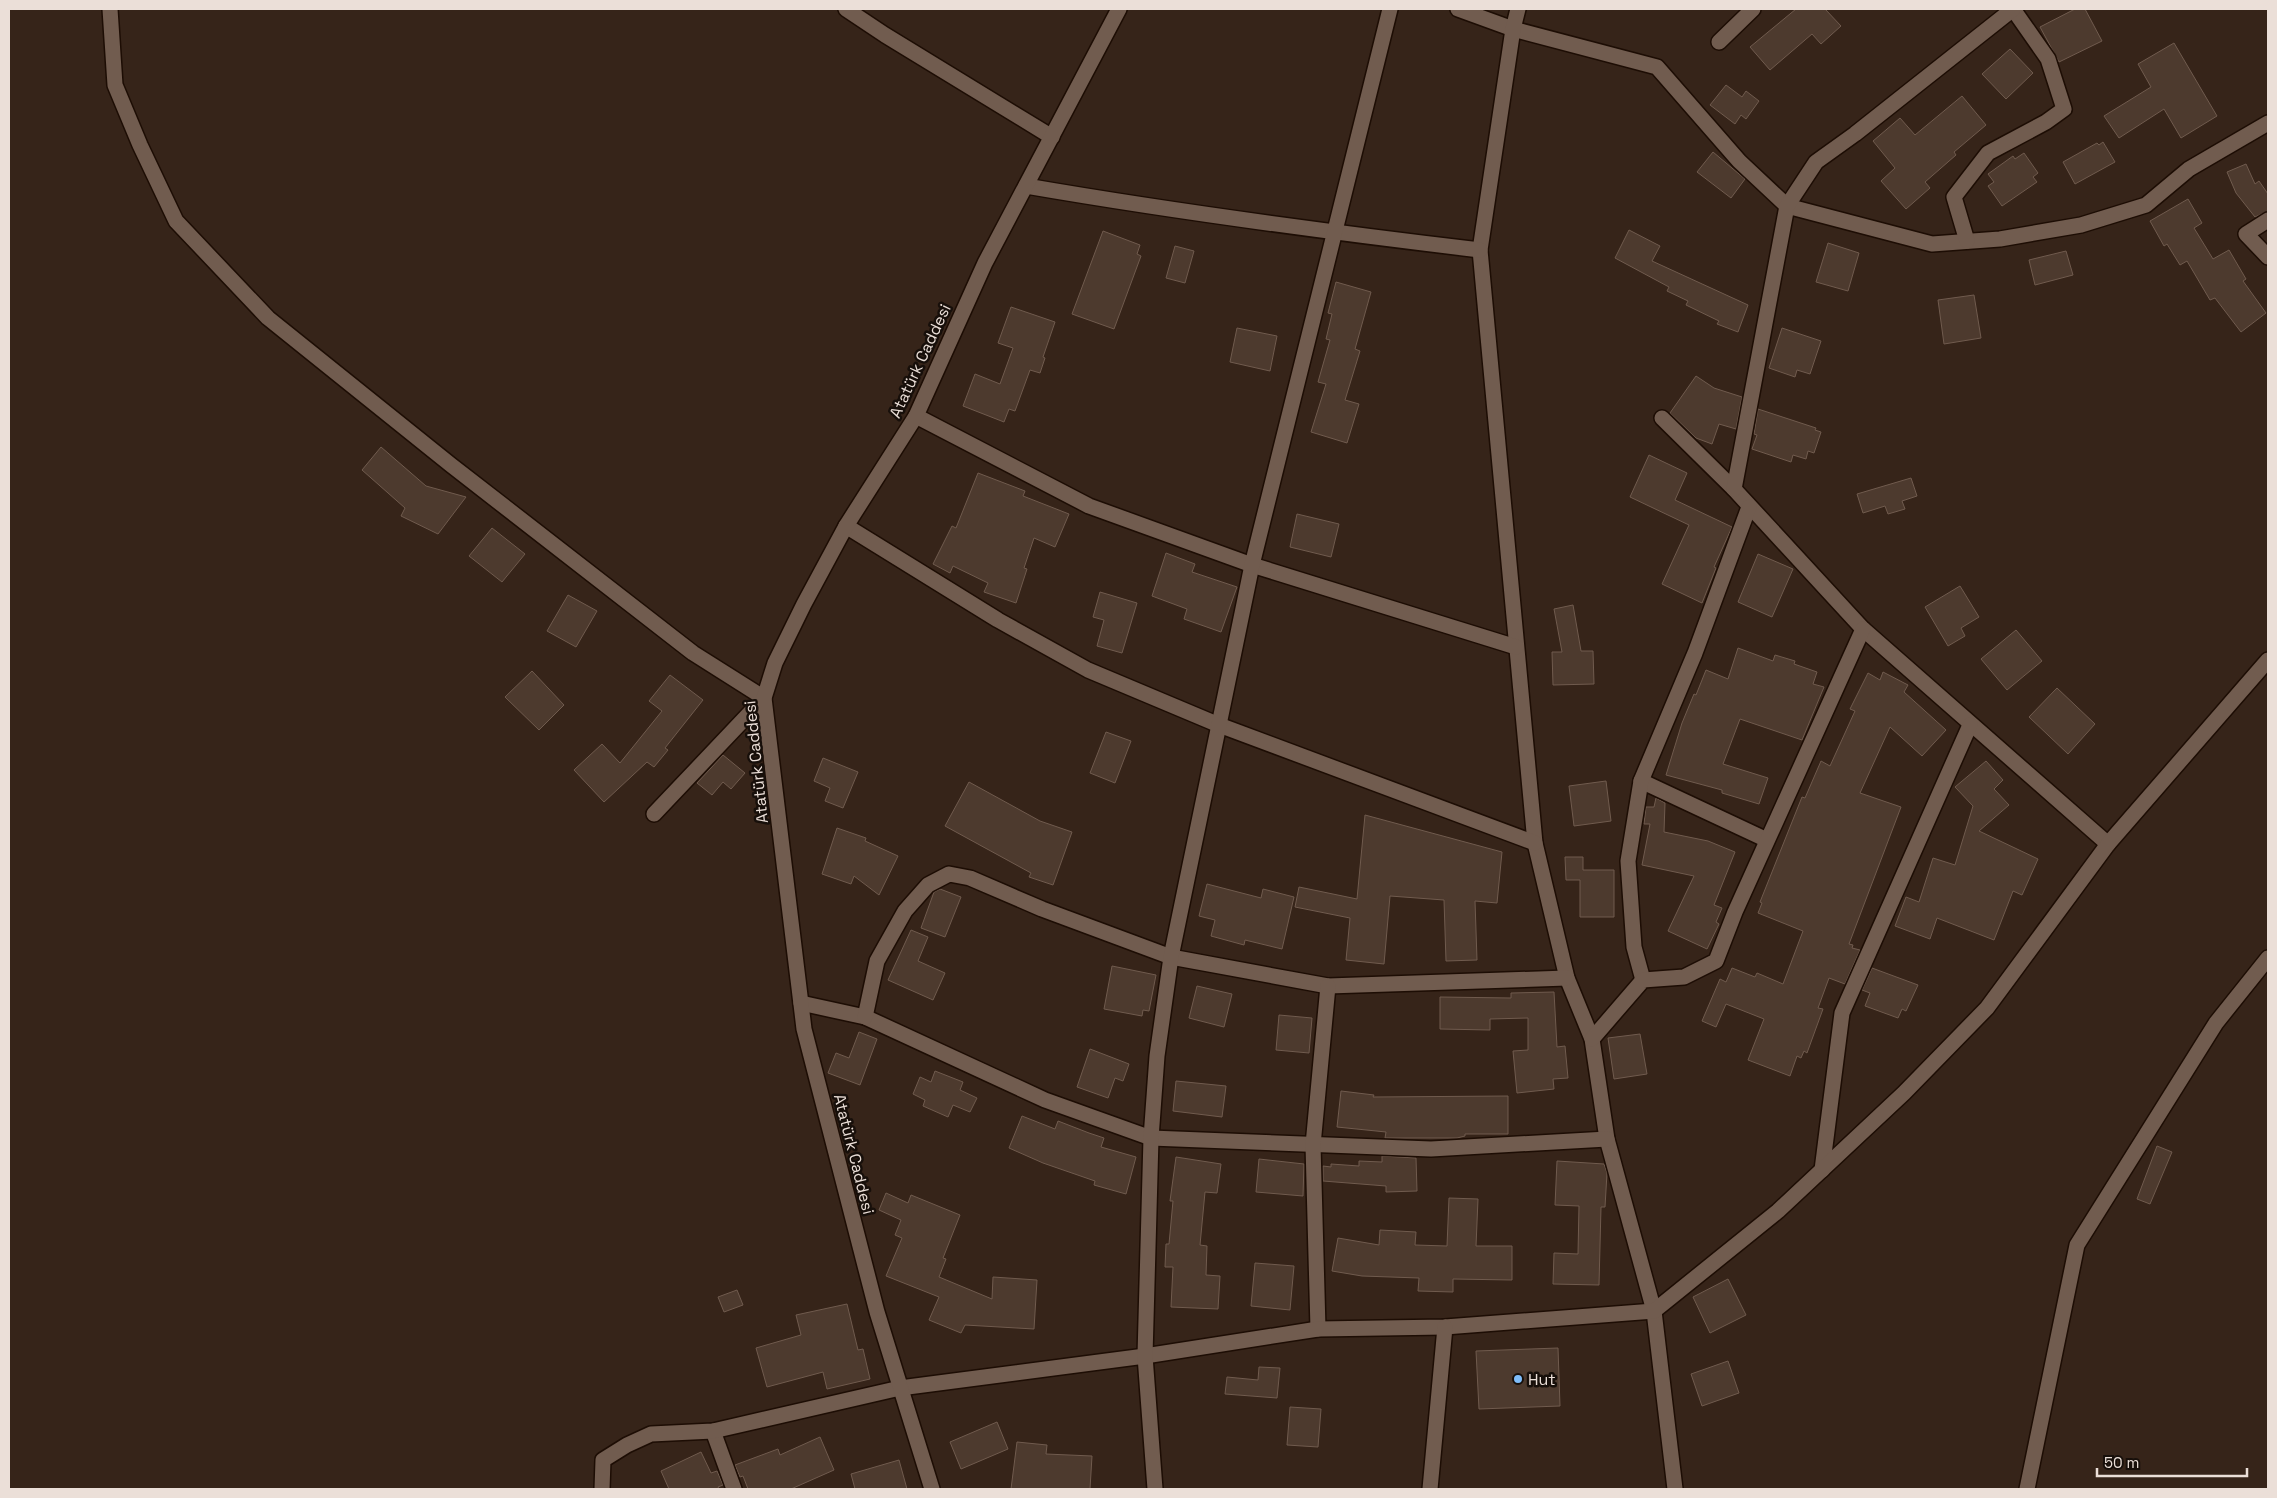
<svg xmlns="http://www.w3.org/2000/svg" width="2277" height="1498" font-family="'Space Grotesk',sans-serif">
<rect width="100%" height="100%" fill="#362419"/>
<g fill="#4d3a2e" stroke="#705b4e">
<polygon points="1796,9 1825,9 1841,26 1821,44 1812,34 1770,70 1750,47"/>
<polygon points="2075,9 2085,9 2102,41 2059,62 2040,27"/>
<polygon points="2174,43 2217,116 2181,138 2164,109 2119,138 2104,116 2151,87 2138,64"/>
<polygon points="2010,49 2033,73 2006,99 1982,74"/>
<polygon points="1726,85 1742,97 1746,91 1759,101 1746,119 1741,115 1735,124 1710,105"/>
<polygon points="1962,96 1986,125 1954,152 1956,155 1925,182 1930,188 1906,209 1881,181 1895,168 1873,141 1900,118 1915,135"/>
<polygon points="2103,142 2115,162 2075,184 2063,162 2097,143 2099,145"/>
<polygon points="1713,152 1745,179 1731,198 1697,172"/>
<polygon points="2024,153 2038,173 2033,177 2037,182 2002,206 1988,186 1994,182 1988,174 2013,156 2015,159"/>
<polygon points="2246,164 2255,184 2259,181 2268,194 2268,211 2255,217 2236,193 2227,172"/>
<polygon points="2188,199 2202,223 2194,228 2213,259 2229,250 2246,279 2243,281 2266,313 2241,332 2215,298 2210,300 2187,261 2180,265 2167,244 2164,246 2150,221"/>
<polygon points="1629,230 1660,246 1652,261 1748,305 1738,332 1717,324 1719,321 1686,305 1688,301 1667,291 1669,287 1615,258"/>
<polygon points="1103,231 1140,245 1137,254 1141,256 1114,329 1072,314"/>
<polygon points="1828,243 1859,253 1848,291 1816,282"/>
<polygon points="1175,246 1194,251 1185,283 1166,278"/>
<polygon points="2066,251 2073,275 2035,285 2029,260"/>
<polygon points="1336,282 1371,292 1355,349 1360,351 1345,400 1359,404 1347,443 1311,432 1326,384 1318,382 1330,340 1326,339 1332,314 1328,313"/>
<polygon points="1974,295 1981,338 1944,344 1938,300"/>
<polygon points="1011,307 1055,322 1043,357 1045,358 1040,373 1030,370 1015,411 1009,409 1004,422 963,406 975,374 1000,384 1013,348 998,343"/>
<polygon points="1237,328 1277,336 1270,371 1230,362"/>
<polygon points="1782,328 1821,341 1810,374 1797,370 1795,377 1769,368"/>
<polygon points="1696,376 1714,388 1742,397 1736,429 1719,424 1712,444 1696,438 1670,413"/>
<polygon points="1758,409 1816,428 1815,430 1821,432 1814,453 1808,451 1806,459 1793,455 1791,462 1752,449 1757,435 1754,434"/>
<polygon points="381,447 426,486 466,497 438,534 401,516 405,508 362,470"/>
<polygon points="1649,455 1687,473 1675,500 1732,527 1714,567 1716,568 1702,603 1662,584 1689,525 1630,497"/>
<polygon points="978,473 1025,491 1023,496 1069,514 1055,547 1034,538 1024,568 1027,569 1016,603 984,592 988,583 953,566 950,573 933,564 952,526 956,528"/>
<polygon points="1911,478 1917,496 1902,501 1905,509 1888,514 1885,506 1863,513 1857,494"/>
<polygon points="1297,514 1339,524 1331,557 1290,547"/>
<polygon points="492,528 525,554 502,582 469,556"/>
<polygon points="1166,553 1195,564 1192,572 1237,587 1221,632 1184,619 1187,609 1152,596"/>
<polygon points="1758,554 1793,569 1772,617 1738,602"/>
<polygon points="1960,586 1979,617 1961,628 1965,636 1948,646 1925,607"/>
<polygon points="1100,592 1137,603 1122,653 1097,646 1104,620 1093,617"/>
<polygon points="568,595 597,611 576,647 547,631"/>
<polygon points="1573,605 1581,651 1593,651 1594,684 1553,685 1552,652 1562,652 1554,609"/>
<polygon points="2016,630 2042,661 2007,690 1981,659"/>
<polygon points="1738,648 1773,661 1775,655 1795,661 1794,664 1817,672 1813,684 1824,687 1802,740 1740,719 1723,764 1768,778 1759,804 1722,793 1722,790 1666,775 1682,723 1694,694 1696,695 1706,670 1728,679"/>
<polygon points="532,671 564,705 539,730 505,697"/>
<polygon points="1883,672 1908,685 1904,692 1946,730 1922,756 1890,727 1860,793 1901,807 1849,944 1853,945 1852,948 1860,950 1845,984 1829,978 1818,1008 1823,1009 1807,1053 1804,1051 1801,1058 1797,1056 1790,1076 1748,1060 1764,1019 1726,1004 1716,1027 1702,1021 1720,979 1726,982 1732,968 1755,977 1757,973 1783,984 1803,931 1758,913 1762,903 1760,902 1802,797 1805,798 1821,761 1830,766 1855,711 1850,709 1868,673 1880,680"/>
<polygon points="670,675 703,700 665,748 668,750 654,767 647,762 604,802 574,770 602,744 620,763 662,711 649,701"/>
<polygon points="2057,688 2095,724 2068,754 2029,717"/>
<polygon points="1106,732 1131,741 1115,783 1090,773"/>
<polygon points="723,755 745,773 731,789 723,782 712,795 697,783"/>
<polygon points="823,758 858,772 843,808 825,801 830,788 814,781"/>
<polygon points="1986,761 2003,780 1994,789 2009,805 1979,831 2038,859 2022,895 2013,891 1994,940 1937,918 1930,939 1895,926 1906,897 1919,902 1933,858 1955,865 1973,806 1955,787"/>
<polygon points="1606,781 1611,821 1574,826 1569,786"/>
<polygon points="969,782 1040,821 1072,832 1053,885 1029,877 1031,873 945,826"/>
<polygon points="1656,798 1665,803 1664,832 1708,841 1735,852 1714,905 1722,908 1716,922 1719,924 1707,949 1668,931 1694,876 1642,865 1650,824 1644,824 1646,807 1654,807"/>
<polygon points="1365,815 1502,852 1497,903 1475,901 1477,960 1446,961 1444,900 1390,896 1384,964 1346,960 1350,918 1295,907 1299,887 1357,899"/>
<polygon points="837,828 866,838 865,841 898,856 879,895 854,876 851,884 822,874"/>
<polygon points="1565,857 1583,857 1583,870 1614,870 1614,917 1580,917 1580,880 1566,880"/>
<polygon points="1207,884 1261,898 1263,889 1294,897 1282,949 1245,940 1244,945 1211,936 1215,920 1199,916"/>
<polygon points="940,889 961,897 945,937 921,928 934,892"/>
<polygon points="911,930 928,937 918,961 945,973 933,1000 888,980"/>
<polygon points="1112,966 1156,975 1149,1011 1143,1010 1142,1016 1104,1009"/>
<polygon points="1872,968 1918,985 1906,1011 1902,1009 1898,1018 1865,1006 1870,993 1862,990"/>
<polygon points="1197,986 1232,994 1224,1027 1189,1018"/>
<polygon points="1554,992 1557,1047 1565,1046 1568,1078 1553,1079 1554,1089 1517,1093 1513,1051 1528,1050 1528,1018 1490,1019 1490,1030 1440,1029 1440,997 1511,998 1511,993"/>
<polygon points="1279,1015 1312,1018 1309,1053 1276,1050"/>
<polygon points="859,1032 877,1039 860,1085 828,1073 836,1053 849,1058"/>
<polygon points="1640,1034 1647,1074 1614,1079 1608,1038"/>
<polygon points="1090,1049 1129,1064 1123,1081 1115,1078 1108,1098 1077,1087"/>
<polygon points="935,1071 963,1082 960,1090 977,1098 970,1112 953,1105 948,1117 923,1106 925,1100 913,1094 920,1077 931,1082"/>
<polygon points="1176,1081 1226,1086 1222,1117 1173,1111"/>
<polygon points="1341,1091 1374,1095 1373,1097 1508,1096 1508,1134 1465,1134 1465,1136 1457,1138 1385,1138 1386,1132 1337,1127"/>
<polygon points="1022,1116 1055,1129 1058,1121 1089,1133 1104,1138 1101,1147 1136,1157 1126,1194 1094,1185 1095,1181 1043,1163 1009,1148"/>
<polygon points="2157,1146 2172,1152 2150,1204 2137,1199"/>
<polygon points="1382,1156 1416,1158 1417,1191 1386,1192 1386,1186 1323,1181 1323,1166 1331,1167 1331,1164 1359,1166 1359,1161 1382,1162"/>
<polygon points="1176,1157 1221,1164 1217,1193 1205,1192 1200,1245 1207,1246 1206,1275 1220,1276 1218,1309 1171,1307 1173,1267 1165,1267 1166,1244 1169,1244 1173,1201 1170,1201"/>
<polygon points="1259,1159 1304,1164 1303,1196 1256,1192"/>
<polygon points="1557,1161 1604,1164 1607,1173 1605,1207 1601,1207 1599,1285 1553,1284 1554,1253 1578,1254 1579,1206 1555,1205"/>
<polygon points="886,1193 908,1203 911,1195 960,1215 943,1258 946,1259 939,1277 992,1299 993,1277 1037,1280 1034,1329 965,1325 961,1333 929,1320 939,1297 886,1276 902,1238 895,1235 901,1220 879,1210"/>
<polygon points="1449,1198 1478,1199 1476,1246 1512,1246 1512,1280 1453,1279 1453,1292 1418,1291 1419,1278 1362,1276 1332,1271 1338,1238 1379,1245 1380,1230 1416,1232 1415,1245 1447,1246"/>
<polygon points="1255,1263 1294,1266 1290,1310 1251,1306"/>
<polygon points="1728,1279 1746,1315 1710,1333 1693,1297"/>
<polygon points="737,1290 743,1305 724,1312 718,1297"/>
<polygon points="847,1304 858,1350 863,1349 870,1379 827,1389 823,1372 767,1387 756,1348 801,1335 796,1315"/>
<polygon points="1558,1348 1560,1406 1479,1409 1476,1351"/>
<polygon points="1728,1361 1739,1393 1702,1406 1691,1374"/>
<polygon points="1259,1367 1280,1368 1277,1398 1225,1394 1227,1377 1258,1380"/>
<polygon points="1290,1407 1321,1409 1318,1447 1287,1445"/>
<polygon points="997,1422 1008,1449 961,1469 950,1442"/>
<polygon points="820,1437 834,1470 791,1489 748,1489 743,1476 740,1477 735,1465 778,1449 780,1455"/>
<polygon points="1017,1442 1047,1445 1046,1454 1092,1456 1090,1489 1011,1489"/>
<polygon points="701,1452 711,1473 717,1471 723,1485 718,1487 719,1489 669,1489 661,1471"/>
<polygon points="899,1460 907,1489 855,1489 851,1474"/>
</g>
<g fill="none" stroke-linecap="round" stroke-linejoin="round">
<defs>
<g id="street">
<polyline points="110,9 115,85 140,145 176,221 268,318 451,465 693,653 764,698 654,814"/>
<polyline points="846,9 885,35 1052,137"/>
<polyline points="1458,9 1513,29 1657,67 1739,161 1787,206 1932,244 2000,239 2081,225 2146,205 2189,169 2268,123"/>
<polyline points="1518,9 1513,29 1480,250 1535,843 1567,978 1592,1039 1607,1139 1654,1311 1675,1489"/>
<polyline points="1719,42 1753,9"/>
<path d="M1026 186C1177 212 1328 232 1480 250"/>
<polyline points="2268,220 2246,234 2268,257"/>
<polyline points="1967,241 1954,197 1988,153 2046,122 2064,109 2048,59 2013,9"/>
<polyline points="916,416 1089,506 1252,565 1516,647"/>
<polyline points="1662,418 1734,489 1863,629 2108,844"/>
<polyline points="1734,489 1787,206 1816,162 1855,134 2013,9"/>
<polyline points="846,526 998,620 1088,670 1219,725 1535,843"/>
<polyline points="1641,781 1767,840"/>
<polyline points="1643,980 1634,947 1628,861 1641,781 1695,653 1749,507"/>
<polyline points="801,1003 865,1017 1045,1100 1151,1138 1431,1149 1607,1139"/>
<polyline points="865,1017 877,961 905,911 928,885 949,874 970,878 1042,909 1171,957 1328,986 1567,978"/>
<polyline points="1592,1039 1643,980 1684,977 1716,961 1735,912 1863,629"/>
<polyline points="1822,1170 1842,1013 1970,725"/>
<polyline points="1318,1329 1313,1145 1328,986"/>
<polyline points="713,1431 734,1489"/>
<polyline points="602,1489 603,1460 627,1445 651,1434 713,1431 900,1388 1145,1356 1318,1329 1445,1327 1654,1311 1778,1211 1904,1093 1987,1008 2108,844 2268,660"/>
<polyline points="1155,1489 1145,1356 1151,1138 1157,1056 1171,957 1252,565 1390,9"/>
<polyline points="1430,1489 1445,1327"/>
<polyline points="2027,1489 2077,1245 2216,1023 2268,958"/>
</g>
<polyline id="secondary" points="932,1489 877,1312 804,1029 764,698 775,663 804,604 846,526 916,416 985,263 1119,9"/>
</defs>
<use href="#street" stroke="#1d0d04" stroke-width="18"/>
<use href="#secondary" stroke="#1d0d04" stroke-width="18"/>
<use href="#street" stroke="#715c4f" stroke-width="15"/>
<use href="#secondary" stroke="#715c4f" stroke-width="15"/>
</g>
<circle fill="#7fbdfa" stroke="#170f0a" stroke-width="2" cx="1518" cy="1379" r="5"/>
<g text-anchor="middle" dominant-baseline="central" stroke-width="5" stroke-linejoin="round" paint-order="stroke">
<g font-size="16" fill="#ebdfd8" stroke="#170f0a">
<text transform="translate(920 361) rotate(-65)">Atatürk Caddesi</text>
<text transform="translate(756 762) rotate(-96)">Atatürk Caddesi</text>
<text transform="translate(854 1154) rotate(76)">Atatürk Caddesi</text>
</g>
<g font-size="16" fill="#ebdfd8" stroke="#170f0a" text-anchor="start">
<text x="1528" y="1379">Hut</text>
</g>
</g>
<rect width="2277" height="1498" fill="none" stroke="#ebdfd8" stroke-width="20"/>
<path d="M2097 1468v8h150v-8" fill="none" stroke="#ebdfd8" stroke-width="2.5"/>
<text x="2104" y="1468" font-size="15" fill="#ebdfd8" stroke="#170f0a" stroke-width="4" paint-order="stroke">50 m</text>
</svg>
